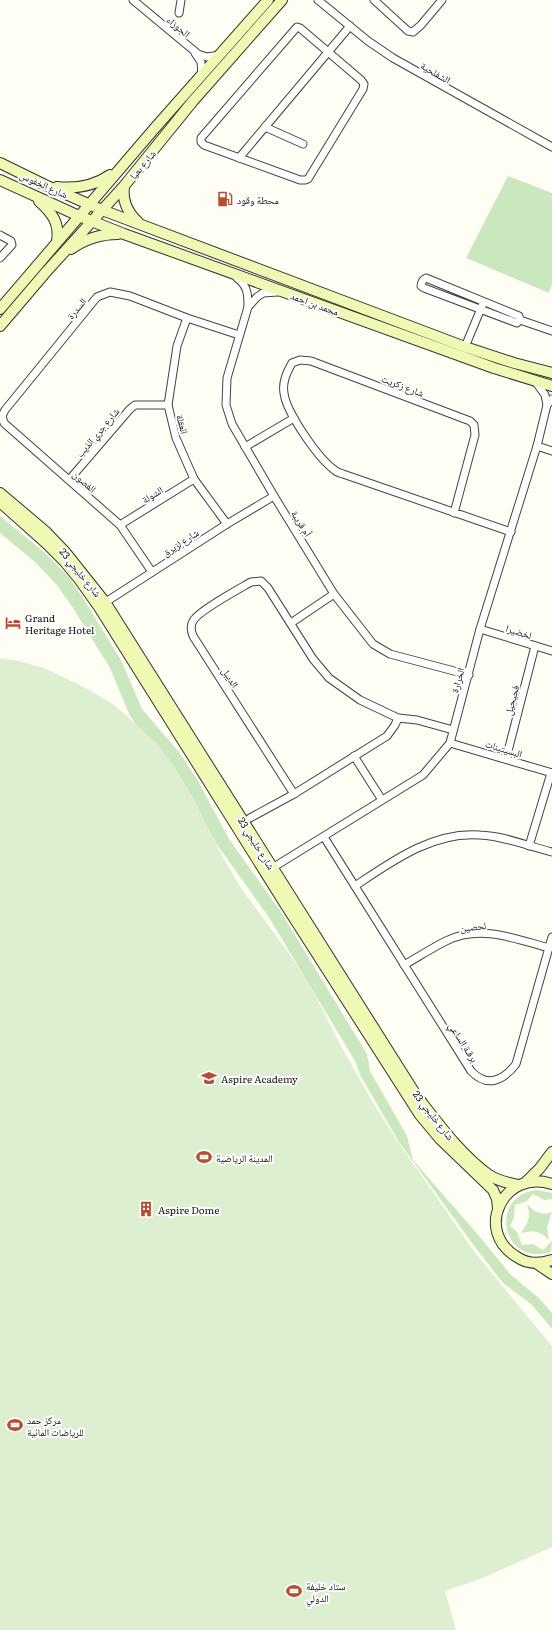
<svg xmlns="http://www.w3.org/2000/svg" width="552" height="1630" font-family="Literata,'Noto Naskh Arabic',serif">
<rect width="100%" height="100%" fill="#fefef4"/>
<g fill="#cae7bf">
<polygon points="508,176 552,193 552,284 549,293 466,258"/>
<polygon points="0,516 44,552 68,576 85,601 122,662 142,709 179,752 197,779 229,839 281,912 367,1054 370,1071 407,1136 413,1160 480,1237 511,1275 539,1298 552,1313 552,1329 532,1305 503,1283 472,1243 399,1142 360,1075 355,1061 270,919 218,846 201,817 130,716 110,668 73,608 57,585 35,562 0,533"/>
<path d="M537 1190 552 1193V1199L544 1200 533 1194 527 1201 515 1205 514 1218 510 1226 517 1232 522 1245 533 1244 543 1250 552 1241 551 1252C501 1267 488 1195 537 1190Z"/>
<path d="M527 1205H528C535 1212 542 1216 552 1212L547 1228 549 1240C541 1231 533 1230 521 1233 527 1223 532 1218 527 1205Z"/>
</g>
<polygon fill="#ddefd0" points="0,658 19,661 44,668 88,689 114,705 128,717 155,742 172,763 193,797 221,854 241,888 293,959 312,989 342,1048 375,1106 396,1139 476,1254 552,1346 552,1547 483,1578 445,1591 456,1630 0,1630"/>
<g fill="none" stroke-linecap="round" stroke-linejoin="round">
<defs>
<g id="street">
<polyline points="133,0 198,54 207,57 220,55"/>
<polyline points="318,0 368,41 393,58 552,147"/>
<polyline points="374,0 408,31 413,32 421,25 442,0"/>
<polyline points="179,13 181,0"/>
<polygon points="297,27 300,28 361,80 364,84 363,89 308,179 305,180 300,180 204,145 201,142 201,138"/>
<polyline points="195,53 201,62 202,76"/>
<polyline points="265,127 303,144"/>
<polyline points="239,158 350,26"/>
<polyline points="0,235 11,241 12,245 0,258"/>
<path d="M237 278C248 286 248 295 248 307"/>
<polyline points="278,292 263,293 257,297 248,307 227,378 226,405 232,424 274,496 334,594 373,644 390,654 469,675"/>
<polyline points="187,318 177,346 168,405 176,438 194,479 227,524"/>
<path d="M520 320 517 323 424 288 421 286C421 283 423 279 426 278L519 316 520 320 552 331"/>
<polyline points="465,347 482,306"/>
<polyline points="535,381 545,395 547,405"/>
<polyline points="537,446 552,451"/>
<polyline points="245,447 294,418"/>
<polyline points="69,480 130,409 135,405 168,405"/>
<path d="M454 513 475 435 474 425 470 421 311 361 300 360 292 363C287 372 282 382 284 393 286 412 317 456 332 468 335 471 339 473 343 474L511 532"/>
<polyline points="120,525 194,479"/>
<polyline points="152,572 120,525 4,423 2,416 5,410 97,297 110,292 130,296 187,318 239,335"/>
<path d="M261 581 268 588 313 659 329 678 360 700 398 718 395 725 387 736 294 794 193 636C191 631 190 626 193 621 198 611 239 589 251 582Z"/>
<polyline points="101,605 227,524 274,496"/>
<polyline points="291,623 334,594"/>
<polyline points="480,629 552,651"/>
<polyline points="398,718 417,720 453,730"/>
<polyline points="450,743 552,773"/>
<polyline points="354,756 382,800"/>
<polyline points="506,759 535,646"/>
<polyline points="250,818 294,794"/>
<path d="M324 837 471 1071C487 1088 503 1081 516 1064L552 937"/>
<polyline points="529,846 551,773"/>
<polyline points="269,870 423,775 450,743 480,629 537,446 547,405 552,399"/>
<path d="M355 886C391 862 433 831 480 835 504 836 528 846 552 852"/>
<path d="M404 965C418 957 432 948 446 941 480 924 516 939 549 948"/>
</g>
<g id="secondary">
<polyline points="0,163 45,185 102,210 465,347 514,363 552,373"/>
<polyline points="0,180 79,216 124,234 494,368 552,386"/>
<path d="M124 186C122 201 127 212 138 222"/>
<path d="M57 187C76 189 94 186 110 175"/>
<path d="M39 201C52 213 60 223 57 241"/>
<path d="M71 249C85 239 100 234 118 234"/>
<polyline points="0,309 154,129 268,0"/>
<polyline points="0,326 46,272 124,186 193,101 282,0"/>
<path d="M0 493 45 531 66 553 105 602 416 1095C438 1123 460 1154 489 1175 498 1181 508 1183 518 1185"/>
<polyline points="0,502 46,543 64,561 79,579 99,607 287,907 420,1115 440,1139 493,1190 497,1199 498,1209"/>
<polyline points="526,1182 540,1168 552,1152"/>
<path d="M552 1184C504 1168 473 1231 517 1257 527 1264 540 1264 552 1260"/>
<polyline points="536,1263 552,1274"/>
</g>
</defs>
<use href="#street" stroke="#434343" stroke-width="9"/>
<use href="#secondary" stroke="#323232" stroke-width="12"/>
<use href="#street" stroke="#fff" stroke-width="7"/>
<use href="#secondary" stroke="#eff9b4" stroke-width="10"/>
</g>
<defs>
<symbol id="fuel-bare" viewBox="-9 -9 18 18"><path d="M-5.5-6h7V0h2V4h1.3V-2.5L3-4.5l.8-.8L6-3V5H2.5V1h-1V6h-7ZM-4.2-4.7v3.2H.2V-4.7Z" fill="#b74d31" stroke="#fff" stroke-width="2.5" paint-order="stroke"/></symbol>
<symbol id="hotel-bare" viewBox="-9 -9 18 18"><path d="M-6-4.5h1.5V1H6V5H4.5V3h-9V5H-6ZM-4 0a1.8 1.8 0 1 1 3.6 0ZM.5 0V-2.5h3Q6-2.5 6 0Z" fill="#b74d31" stroke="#fff" stroke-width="2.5" paint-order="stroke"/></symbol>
<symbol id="school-bare" viewBox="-9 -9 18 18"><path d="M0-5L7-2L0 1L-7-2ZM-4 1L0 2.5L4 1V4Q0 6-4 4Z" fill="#b74d31" stroke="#fff" stroke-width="2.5" paint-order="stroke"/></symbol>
<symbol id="stadium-bare" viewBox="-9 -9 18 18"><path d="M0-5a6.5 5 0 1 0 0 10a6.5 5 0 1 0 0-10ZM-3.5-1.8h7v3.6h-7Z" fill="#b74d31" stroke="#fff" stroke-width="2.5" paint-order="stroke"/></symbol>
<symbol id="building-bare" viewBox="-9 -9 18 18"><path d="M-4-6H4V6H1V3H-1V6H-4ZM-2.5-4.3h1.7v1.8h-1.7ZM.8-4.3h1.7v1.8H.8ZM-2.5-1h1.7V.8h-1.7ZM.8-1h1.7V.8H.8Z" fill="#b74d31" stroke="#fff" stroke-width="2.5" paint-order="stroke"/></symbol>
</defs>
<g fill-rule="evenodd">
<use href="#fuel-bare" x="214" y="188" width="22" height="22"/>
<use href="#hotel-bare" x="2" y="612" width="22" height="22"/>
<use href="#school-bare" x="198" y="1067" width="22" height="22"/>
<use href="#stadium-bare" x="193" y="1146" width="22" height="22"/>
<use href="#building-bare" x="135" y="1198" width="22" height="22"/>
<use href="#stadium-bare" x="4" y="1414" width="22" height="22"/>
<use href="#stadium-bare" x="283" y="1580" width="22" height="22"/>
</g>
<g text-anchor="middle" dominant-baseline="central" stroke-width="4" stroke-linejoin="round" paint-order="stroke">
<g font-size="10" fill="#101010" stroke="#fff">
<text transform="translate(179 26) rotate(40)">الجوزاء</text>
<text transform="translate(436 72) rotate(30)">الشفلحية</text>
<text transform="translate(142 164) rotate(-50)">شارع بعيا</text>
<text transform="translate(44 184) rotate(24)">شارع الخفوس</text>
<text transform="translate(315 303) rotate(20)">محمد بن احمد</text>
<text transform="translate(76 308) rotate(-51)">السدرة</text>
<text transform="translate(403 385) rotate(21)">شارع زكريت</text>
<text transform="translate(183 424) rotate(75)">العقلة</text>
<text transform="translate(97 432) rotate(-50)">شارع جري الذيب</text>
<text transform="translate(85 481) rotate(42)">الغصون</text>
<text transform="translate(152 494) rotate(-32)">الشولة</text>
<text transform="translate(302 523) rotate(58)">أم قريبة</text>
<text transform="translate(180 542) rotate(-33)">شارع لزيرق</text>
<text transform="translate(81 572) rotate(51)">شارع خليجي 23</text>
<text transform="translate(519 631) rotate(17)">لخضيرا</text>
<text transform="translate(231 677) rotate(57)">الديبل</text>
<text transform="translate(457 680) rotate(-74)">الخرارة</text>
<text transform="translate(511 700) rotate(-75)">فحيحيل</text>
<text transform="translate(504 748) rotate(17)">البسيتينات</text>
<text transform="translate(257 843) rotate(58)">شارع خليجي 23</text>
<text transform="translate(473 926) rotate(-6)">لحصين</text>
<text transform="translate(464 1042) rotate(57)">برقـة الساعي</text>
<text transform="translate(434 1115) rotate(52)">شارع خليجي 23</text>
</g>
<g font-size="10" fill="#101010" stroke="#fff" text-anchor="start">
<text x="237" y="199">محطة وقود</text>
<text x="25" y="617">Grand<tspan x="25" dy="12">Heritage Hotel</tspan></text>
<text x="221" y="1078">Aspire Academy</text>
<text x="216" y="1157">المدينة الرياضية</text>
<text x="158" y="1209">Aspire Dome</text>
<text x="27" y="1419">مركز حمد<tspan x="27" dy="12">للرياضات المائية</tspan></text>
<text x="306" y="1585">ستاد خليفة<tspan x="306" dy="12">الدولي</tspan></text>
</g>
</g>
</svg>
